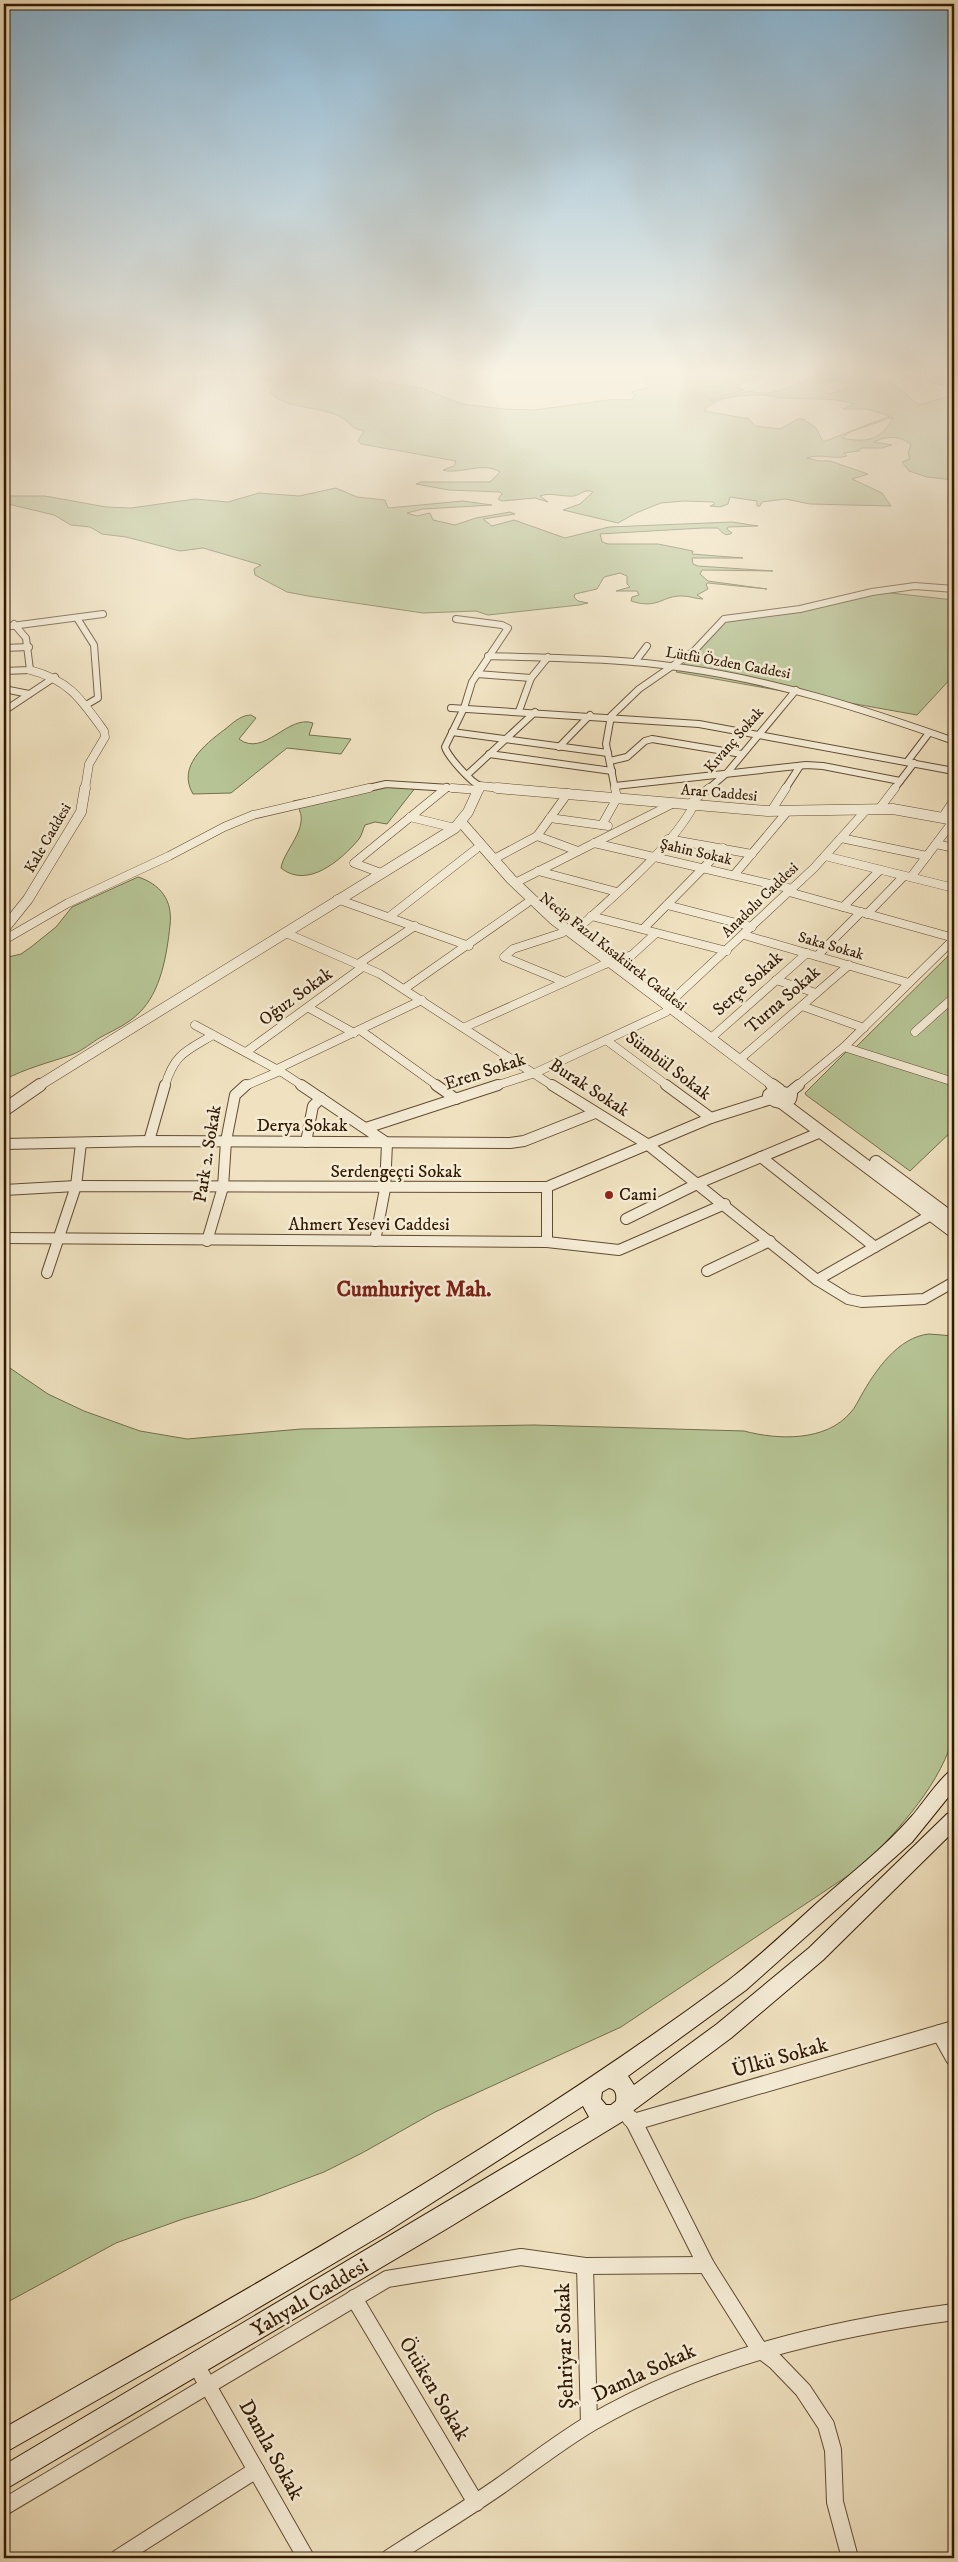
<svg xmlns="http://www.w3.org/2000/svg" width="958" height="2562" font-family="'IM FELL DW Pica',serif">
<rect width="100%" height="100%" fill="#f0e2c0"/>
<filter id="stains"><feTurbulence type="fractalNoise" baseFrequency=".004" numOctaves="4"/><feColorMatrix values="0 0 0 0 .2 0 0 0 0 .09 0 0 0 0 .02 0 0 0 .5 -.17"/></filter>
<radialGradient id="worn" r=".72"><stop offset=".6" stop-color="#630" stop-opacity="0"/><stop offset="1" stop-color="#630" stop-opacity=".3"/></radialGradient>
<g fill="#b6c495" stroke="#746f4c" fill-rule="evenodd">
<path d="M250 371H349L382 382 421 388 462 404 503 409 534 410 616 399 631 400 635 395 632 392 649 387 643 378V371H757L753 374V377L737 388 744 390 710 400 712 401 750 391 758 393H771L838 371H865L889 379 890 383 905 393 918 405 947 397 954 400V480L927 477 909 471 902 462 910 459 908 453 911 445C901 435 885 436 874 442L892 445 882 448H861L859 451 844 453 847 456C834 460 821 453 807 458L819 461H830L868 474 852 479 882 493 891 506 810 504 785 499 762 502 760 506H757V501L730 497 728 504 720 507 710 506 715 504 713 502 684 501 661 503 636 513 618 523 563 510 580 504 593 492C584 488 581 495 574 496 562 497 550 492 540 496L548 502 535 498 502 501 498 499 502 494 500 492 449 490 416 484 421 482H490L500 472C483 461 459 475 443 470L454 466 456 461 361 444 358 441 364 431C361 430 355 429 353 427 347 421 343 417 334 414 314 406 288 409 271 393L274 384ZM836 380 848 385 845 390 829 394 820 387 825 382ZM765 395C795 403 825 394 854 404L843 409H867L890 416 823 442 816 428 803 419H798L780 429 755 426 749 419 704 411C716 395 746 395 765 395ZM893 417C882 441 865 443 842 438L850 432Z"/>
<polygon points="941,371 954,371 954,387 926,382"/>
<path d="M336 488 357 497 385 500 388 508 463 501 492 505 423 509 407 513 417 516 430 513 433 520 455 525 476 518 510 512 515 514 483 519 492 526 514 520 565 538 609 527 732 522 758 526 728 527 727 529 732 533C726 537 722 533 718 528H702L600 534 602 542 608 544H658L693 551 692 554 743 558H692L693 564 698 566 773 571 702 570 700 574 708 581 767 589 708 583 706 584 708 589 697 595 703 599C696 599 689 596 683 596 662 595 659 610 631 601L632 597 639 595 637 591H616L630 587 627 584V576L620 573 604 577 597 589 575 594 574 597 578 601 588 603 579 605 488 615 476 611 423 613 308 596 287 592 255 575 254 569 261 565 203 548 180 551 126 537 102 534 90 527 71 525 54 515 4 503V496H45L106 507 131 508 195 499 228 502 259 493 299 496Z"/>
<polygon points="882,592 954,600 954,675 917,715 676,672 727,621"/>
<path d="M251 715 256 718 239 739C264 758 288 714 313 723L309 735 351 739 341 754 287 748 231 793 193 794C177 767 204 745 224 730 232 724 240 715 251 715Z"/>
<path d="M394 782 419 783 387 824 375 822 365 825C363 829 362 835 359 839 342 859 308 890 281 868 284 848 316 823 293 801Z"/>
<path d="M138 877C160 884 173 900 170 925 167 954 161 992 139 1013 128 1024 114 1030 101 1037 91 1043 82 1051 71 1055 48 1063 26 1068 4 1080V958L21 954 31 947 56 927 72 907Z"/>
<polygon points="954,950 954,1079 855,1048"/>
<polygon points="847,1051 954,1085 954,1129 910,1171 806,1095 805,1093"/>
<path d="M929 1334 954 1336V1732C944 1781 898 1830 864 1865L621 2027 435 2112 362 2153 324 2172 255 2198 183 2219 116 2243 4 2304V1364L48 1394 84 1411 140 1431 187 1439 301 1429 534 1425 744 1431C778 1440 826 1442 851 1412 855 1408 858 1401 861 1396 875 1371 898 1337 929 1334Z"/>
</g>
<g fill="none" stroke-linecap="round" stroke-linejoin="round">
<defs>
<g id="minor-far3">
<polyline points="77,618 94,645 98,698 86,705"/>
<path d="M456 619 502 625 508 628 472 682 464 708 445 747C448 757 471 782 480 786"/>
<polyline points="4,627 103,614"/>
<polyline points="4,648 29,647"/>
<path d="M488 656C554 658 619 658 684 668 777 681 866 710 954 741"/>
<polyline points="635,662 647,646"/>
<polyline points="4,671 30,670 26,638 14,624"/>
<polyline points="477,674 531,678"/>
<polyline points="4,689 29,694"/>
<polyline points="451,708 699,724 954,771"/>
<polyline points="4,711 55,677"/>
<polyline points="519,711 531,678 548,657"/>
<polyline points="452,732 608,753"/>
<polyline points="559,747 590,715"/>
<polyline points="489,754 612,771"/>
<polyline points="610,761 627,757 645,741 652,739 742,754"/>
<polyline points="907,762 929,733"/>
<polyline points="467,775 535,712"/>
<polyline points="615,786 806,765 823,766 900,781"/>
<polyline points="364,789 386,784 466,789"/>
<polyline points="445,789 447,787"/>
<polyline points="615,789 606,744 611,716 639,689 694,651 724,619 800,609 872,592 915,586 954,589"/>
<polyline points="708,789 727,773 796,690"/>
<polyline points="785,789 800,766"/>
<polyline points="894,789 914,763"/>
</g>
<g id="minor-far2">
<polyline points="452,788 479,790"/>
<polyline points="688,805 709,788"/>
<polyline points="879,809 895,788"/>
<polyline points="771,811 786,788"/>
<polyline points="410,817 455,828"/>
<polyline points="550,818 608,826"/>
<polyline points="942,818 954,800"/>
<polyline points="602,825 617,798 615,788"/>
<polyline points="537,836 578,851"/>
<polyline points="841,838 927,856"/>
<polyline points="668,839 752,854"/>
<polyline points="594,843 792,889"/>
<polyline points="936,844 954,848"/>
<polyline points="825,856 954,888"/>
<polyline points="494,859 537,836 568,793"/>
<polyline points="538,871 617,892"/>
<polyline points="381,873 354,863 446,788"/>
<polyline points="734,875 787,812"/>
<polyline points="911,877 954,820"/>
<polyline points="515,883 674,803"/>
<polyline points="789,892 954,938"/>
<polyline points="337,899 469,946"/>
<polyline points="667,905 752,927"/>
<polyline points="843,907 880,870"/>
<polyline points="867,914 904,876"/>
<polyline points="591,916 727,951"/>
<polyline points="389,917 476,849"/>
<polyline points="643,929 723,848"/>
<polyline points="286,933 380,974 553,1086"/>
<polyline points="562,933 513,949 504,957 565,982"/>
<path d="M572 934C610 899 670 850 694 805"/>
<polyline points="744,935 909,983"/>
<polyline points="4,940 68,903 169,856 224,827 253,815 369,788"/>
<polyline points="817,956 861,912"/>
<polyline points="358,964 415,926"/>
<polyline points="776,980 816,993"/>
<polyline points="404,989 527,903"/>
<polyline points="666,1006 814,868 867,809"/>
<polyline points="802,1006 864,1028"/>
<polyline points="309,1008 354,1033"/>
<polyline points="195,1025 280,1071 303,1086"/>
<polyline points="465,1027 603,965 632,955 656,933"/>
<polyline points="360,1030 438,1086"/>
<polyline points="915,1032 954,997"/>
<polyline points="710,1039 807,953"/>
<polyline points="606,1040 668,1086"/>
<polyline points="844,1047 954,1082"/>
<polyline points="246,1052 364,966"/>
<polyline points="739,1060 849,965"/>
<polyline points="277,1069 422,1000"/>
<path d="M165 1086C174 1054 186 1051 213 1035"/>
<polyline points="245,1086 280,1071"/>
<polyline points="495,1086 535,1073 666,1012"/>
<polyline points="797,1086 844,1047 954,939"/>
</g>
<g id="minor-far1">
<polyline points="301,1085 387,1143 385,1189 375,1241"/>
<polyline points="436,1085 456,1099"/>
<polyline points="552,1085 647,1144 817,1280 848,1299 862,1302 924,1299 954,1282"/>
<polyline points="666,1085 711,1118"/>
<polyline points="789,1093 799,1085"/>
<polyline points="366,1128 498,1085"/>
<polyline points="149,1141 165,1085"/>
<polyline points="306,1142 313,1106 321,1098"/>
<polyline points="4,1144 149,1141 510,1143 524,1141 595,1113"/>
<polyline points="761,1157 875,1247"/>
<polyline points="547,1187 547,1242"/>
<polyline points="4,1190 76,1186 547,1187 711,1118 771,1099"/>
<polyline points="626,1219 699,1183 821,1132"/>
<polyline points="4,1238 547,1242 619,1250 725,1204"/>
<polyline points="207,1241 223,1187 226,1141 235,1095 246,1085"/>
<polyline points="707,1271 770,1241"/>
<polyline points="47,1273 76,1186 81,1143"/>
<polyline points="817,1280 931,1215"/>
</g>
<g id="minor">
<polyline points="940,2033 954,2058"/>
<polyline points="630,2118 634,2122 954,2029"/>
<polyline points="634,2122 706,2265 759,2349 775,2361 803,2390 826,2425 833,2450 835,2502 850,2558"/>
<polyline points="585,2266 589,2424"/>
<polyline points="354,2298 476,2503"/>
<polyline points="196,2365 306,2558"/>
<polyline points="4,2507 387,2279 521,2257 585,2266 706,2265"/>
<polyline points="118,2558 256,2470"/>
<path d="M389 2558C426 2534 464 2511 500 2486 530 2465 559 2442 591 2423 703 2358 827 2329 954 2312"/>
</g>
<g id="tertiary-far2">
<path d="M30 670C69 680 81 699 104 731L105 737 89 764 85 789"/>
<polyline points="479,789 480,786 512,789"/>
</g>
<g id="tertiary-far1">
<polyline points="497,788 767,811 893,809 954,820"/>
<polyline points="461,822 511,879 553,919 774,1086"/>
<polyline points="4,929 28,899 81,812 85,788"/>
<polyline points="38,1086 455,828 468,812 479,788"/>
</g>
<g id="tertiary">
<polyline points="772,1085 779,1090"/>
<path d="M776 1091 791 1095 790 1099C782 1103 774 1103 769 1095Z"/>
<polyline points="781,1102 954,1232"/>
<polyline points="4,1110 40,1085"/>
<polyline points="876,1162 954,1220"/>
</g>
<path id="secondary" d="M954 1769V1790L912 1842 746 1990 628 2076 634 2085 717 2024 809 1948 947 1814 954 1811V1831L823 1960 731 2038 634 2110 628 2118 448 2228 4 2490V2465L589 2117 583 2106 385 2233 236 2321 4 2453V2428C249 2288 497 2151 725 1983 757 1959 787 1930 817 1903 849 1875 884 1848 912 1816 921 1806 944 1772 954 1769ZM609 2088C616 2089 617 2095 616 2101L611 2105H606L601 2099 602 2092Z"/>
</defs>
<use href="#minor-far3" stroke="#624c32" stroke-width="8"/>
<use href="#minor-far2" stroke="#624c32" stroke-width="9"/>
<use href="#minor-far1" stroke="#624c32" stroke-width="12"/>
<use href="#minor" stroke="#624c32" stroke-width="18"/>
<use href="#tertiary-far2" stroke="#624c32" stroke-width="9"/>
<use href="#tertiary-far1" stroke="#624c32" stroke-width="11"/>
<use href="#tertiary" stroke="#624c32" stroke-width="14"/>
<use href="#secondary" stroke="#321a03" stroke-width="2"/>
<use href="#minor-far3" stroke="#f5ecd6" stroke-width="6"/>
<use href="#minor-far2" stroke="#f5ecd6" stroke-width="8"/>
<use href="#minor-far1" stroke="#f5ecd6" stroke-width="10"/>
<use href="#minor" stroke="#f5ecd6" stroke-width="16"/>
<use href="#tertiary-far2" stroke="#f5ecd6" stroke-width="8"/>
<use href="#tertiary-far1" stroke="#f5ecd6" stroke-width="10"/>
<use href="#tertiary" stroke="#f5ecd6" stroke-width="12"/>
<use href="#secondary" fill="#f5ecd6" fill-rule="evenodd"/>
</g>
<linearGradient id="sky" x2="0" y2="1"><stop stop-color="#8ab7d6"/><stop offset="0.51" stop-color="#f8f2e3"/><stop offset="1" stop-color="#f8f2e3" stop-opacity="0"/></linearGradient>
<rect width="958" height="730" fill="url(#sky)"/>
<circle fill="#8f2418" stroke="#f5ecd6" stroke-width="2" cx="609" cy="1195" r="5"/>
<g text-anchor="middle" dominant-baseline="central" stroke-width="5" stroke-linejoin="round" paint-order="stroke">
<g font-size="15" fill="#321a03" stroke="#f5ecd6">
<text transform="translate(728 663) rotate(10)">Lütfü Özden Caddesi</text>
<text transform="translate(734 740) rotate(-49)">Kıvanç Sokak</text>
<text transform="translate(719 793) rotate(5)">Arar Caddesi</text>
<text transform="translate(48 838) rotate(-60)">Kale Caddesi</text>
<text transform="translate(696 852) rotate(13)">Şahin Sokak</text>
<text transform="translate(760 900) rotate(-44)">Anadolu Caddesi</text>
<text transform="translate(831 946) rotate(16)">Saka Sokak</text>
<text transform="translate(613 952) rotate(38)">Necip Fazıl Kısakürek Caddesi</text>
</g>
<g font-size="18" fill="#321a03" stroke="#f5ecd6">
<text transform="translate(748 984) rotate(-42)">Serçe Sokak</text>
<text transform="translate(296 997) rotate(-36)">Oğuz Sokak</text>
<text transform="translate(783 1000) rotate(-41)">Turna Sokak</text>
<text transform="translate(668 1066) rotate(37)">Sümbül Sokak</text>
<text transform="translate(485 1072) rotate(-18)">Eren Sokak</text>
<text transform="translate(589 1088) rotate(33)">Burak Sokak</text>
<text x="302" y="1126">Derya Sokak</text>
<text transform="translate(208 1154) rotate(-81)">Park 2. Sokak</text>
<text x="396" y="1172">Serdengeçti Sokak</text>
<text x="369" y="1225">Ahmert Yesevi Caddesi</text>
</g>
<g font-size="18" fill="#321a03" stroke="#f5ecd6" text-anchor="start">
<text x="619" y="1195">Cami</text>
</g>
<g font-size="21" fill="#321a03" stroke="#f5ecd6">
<text transform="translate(780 2058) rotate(-16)">Ülkü Sokak</text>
<text transform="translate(310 2298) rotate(-31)">Yahyalı Caddesi</text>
<text transform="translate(565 2346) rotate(-92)">Şehriyar Sokak</text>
<text transform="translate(644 2373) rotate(-25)">Damla Sokak</text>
<text transform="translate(434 2389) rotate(59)">Ötüken Sokak</text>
<text transform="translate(271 2450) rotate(61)">Damla Sokak</text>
</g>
<g font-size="22" font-weight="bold" fill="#7a1f14" stroke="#f5ecd6">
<text x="414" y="1289">Cumhuriyet Mah.</text>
</g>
</g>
<rect width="958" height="2562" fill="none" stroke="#f0e2c0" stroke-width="20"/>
<rect x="5" y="5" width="948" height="2552" fill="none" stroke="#321a03" stroke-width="2.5"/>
<rect x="10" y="10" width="938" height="2542" fill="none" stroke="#321a03"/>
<rect width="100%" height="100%" filter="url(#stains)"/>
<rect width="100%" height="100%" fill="url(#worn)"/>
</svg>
